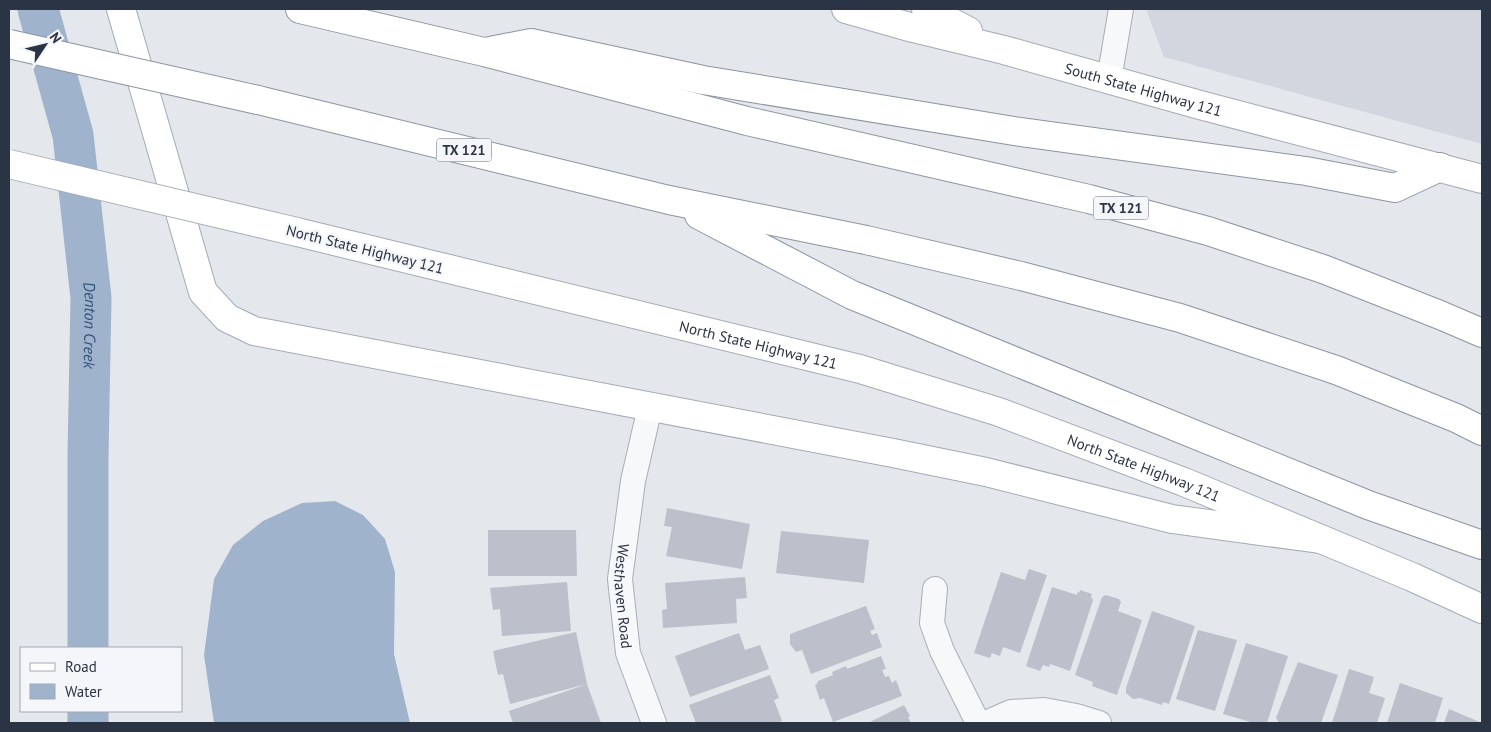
<svg xmlns="http://www.w3.org/2000/svg" width="1491" height="732" font-family="'PT Sans',sans-serif">
<rect width="100%" height="100%" fill="#e4e7ec"/>
<polygon fill="#d2d6de" points="1148,9 1482,9 1482,144 1164,57 1147,12"/>
<polygon fill="#9fb4cc" points="335,501 363,515 385,539 395,572 394,654 410,723 214,723 204,655 214,579 233,545 263,521 302,503"/>
<g fill="none" stroke-linecap="round" stroke-linejoin="round">
<g stroke="#9fb4cc" stroke-width="41">
<path id="s1" d="M38 9 73 135 91 298 88 455V648"/>
<polyline points="88,723 88,711"/>
</g>
</g>
<g fill="#bbc0ca">
<polygon points="667,508 750,524 742,569 666,556 672,527 664,526"/>
<polygon points="488,530 576,530 577,576 488,576"/>
<polygon points="781,531 869,540 864,583 776,573"/>
<polygon points="1029,569 1047,575 1020,653 1003,647 1000,656 992,653 990,658 974,653 1001,572 1025,580"/>
<polygon points="745,577 747,598 736,599 737,623 663,628 662,610 667,609 665,583"/>
<polygon points="567,582 571,631 502,636 500,609 493,610 490,588"/>
<polygon points="1052,587 1077,595 1078,591 1080,593 1080,590 1092,594 1091,597 1093,600 1070,671 1050,664 1049,667 1043,665 1040,671 1026,666"/>
<polygon points="1106,595 1119,599 1121,602 1118,611 1142,620 1117,695 1092,686 1093,682 1075,675 1102,597"/>
<polygon points="866,606 875,629 870,631 872,635 877,633 882,647 811,674 802,650 796,652 790,644 790,634"/>
<polygon points="1152,611 1195,626 1169,704 1163,702 1162,705 1140,698 1133,699 1126,693 1126,688"/>
<polygon points="1198,630 1237,640 1215,711 1176,699"/>
<polygon points="576,632 587,684 510,704 503,674 498,675 493,651"/>
<polygon points="739,633 745,650 760,645 769,669 690,697 675,656"/>
<polygon points="1246,643 1288,656 1267,723 1254,723 1223,714"/>
<polygon points="881,656 886,669 882,670 885,677 889,676 892,683 896,680 902,696 833,722 824,698 820,700 815,685 817,684 818,681 833,675 832,672 846,666 847,669"/>
<polygon points="1298,662 1338,675 1321,723 1278,723 1278,721 1276,718"/>
<polygon points="1349,669 1374,677 1369,693 1385,698 1377,723 1332,723"/>
<polygon points="770,675 779,698 774,700 782,721 776,723 696,723 689,705"/>
<polygon points="1400,683 1443,698 1435,723 1387,723"/>
<polygon points="587,684 601,723 513,723 509,711"/>
<polygon points="904,705 910,716 908,717 911,723 868,723"/>
<polygon points="1449,709 1482,723 1444,723"/>
</g>
<g fill="none" stroke-linecap="round" stroke-linejoin="round">
<defs>
<g id="minor">
<polyline points="1109,80 1121,9"/>
<path id="s2" d="M650 407 633 481 620 579 628 653 654 723"/>
<polyline points="935,589 932,623 942,651 978,723"/>
<polyline points="986,723 1011,712 1044,710 1076,716 1099,723"/>
</g>
<g id="major">
<polyline points="121,9 203,292 227,318 254,331 893,453 986,472 1172,519 1320,539"/>
<path id="s3" d="M846 9 913 28 1004 50 1200 105 1482 179"/>
<polyline points="926,9 968,31"/>
<path id="s4" d="M297 232 860 369 999 412 1184 482 1412 577 1482 609"/>
</g>
<g id="highway">
<polyline points="300,9 484,52 747,121 1089,199 1208,231 1323,269 1440,315 1482,333"/>
<polyline points="490,51 531,43 703,80 1014,131 1306,171 1395,188 1440,167"/>
<polyline points="258,100 669,200 866,240 1021,276 1180,318 1336,370 1456,418 1482,431"/>
<polyline points="699,215 852,295 1368,505 1482,545"/>
</g>
</defs>
<use href="#minor" stroke="#a9aeb7" stroke-width="26"/>
<use href="#major" stroke="#a3abb8" stroke-width="30"/>
<use href="#highway" stroke="#8b94a3" stroke-width="30"/>
<use href="#minor" stroke="#f7f8fa" stroke-width="24"/>
<use href="#major" stroke="#fff" stroke-width="28"/>
<use href="#highway" stroke="#fff" stroke-width="28"/>
<defs>
<polyline id="major-bridge" points="9,164 297,232"/>
<polyline id="highway-bridge" points="9,44 258,100"/>
</defs>
<use href="#major-bridge" stroke="#a3abb8" stroke-width="30" stroke-linecap="butt"/>
<use href="#highway-bridge" stroke="#8b94a3" stroke-width="30" stroke-linecap="butt"/>
<use href="#major-bridge" stroke="#fff" stroke-width="28"/>
<use href="#highway-bridge" stroke="#fff" stroke-width="28"/>
</g>
<g text-anchor="middle" dominant-baseline="central" stroke-width="4.5" stroke-linejoin="round" paint-order="stroke">
<g fill="#f4f6f9" stroke="#676e7b" stroke-width="1">
<rect x="436.5" y="138.5" width="55" height="23" rx="4"/>
<rect x="1093.5" y="196.5" width="55" height="23" rx="4"/>
</g>
<g font-size="14" font-weight="bold" fill="#2b3445">
<text x="464" y="150">TX 121</text>
<text x="1121" y="208">TX 121</text>
</g>
<g font-size="15" fill="#2b3445" stroke="#f4f6f9">
<text stroke="none"><textPath href="#s3" startOffset="308">South State Highway 121</textPath></text>
<text transform="translate(365 249) rotate(14)">North State Highway 121</text>
<text stroke="none"><textPath href="#s4" startOffset="475">North State Highway 121</textPath></text>
<text stroke="none"><textPath href="#s4" startOffset="880">North State Highway 121</textPath></text>
<text stroke="none"><textPath href="#s2" startOffset="192">Westhaven Road</textPath></text>
</g>
<g font-size="16" font-style="italic" fill="#34527a" stroke="#f4f6f9">
<text stroke="none"><textPath href="#s1" startOffset="322">Denton Creek</textPath></text>
</g>
</g>
<rect width="1491" height="732" fill="none" stroke="#2b3445" stroke-width="20"/>
<rect x="20" y="647" width="162" height="65" fill="#f4f6f9" stroke="#a4a8b1"/>
<rect x="30" y="663" width="25" height="8" fill="#ffffff" stroke="#a4a8b1"/>
<text x="65" y="672" font-size="15" fill="#2b3445">Road</text>
<rect x="30" y="684" width="25" height="15" fill="#9fb4cc" stroke="#a4a8b1"/>
<text x="65" y="697" font-size="15" fill="#2b3445">Water</text>
<g transform="translate(45 45) rotate(55)" stroke="#f4f6f9" stroke-width="4" paint-order="stroke">
<path d="M0-4L9 19L0 12L-9 19Z" fill="#2b3445"/>
<text y="-8" font-size="14" font-weight="bold" text-anchor="middle" fill="#2b3445">N</text>
</g>
</svg>
